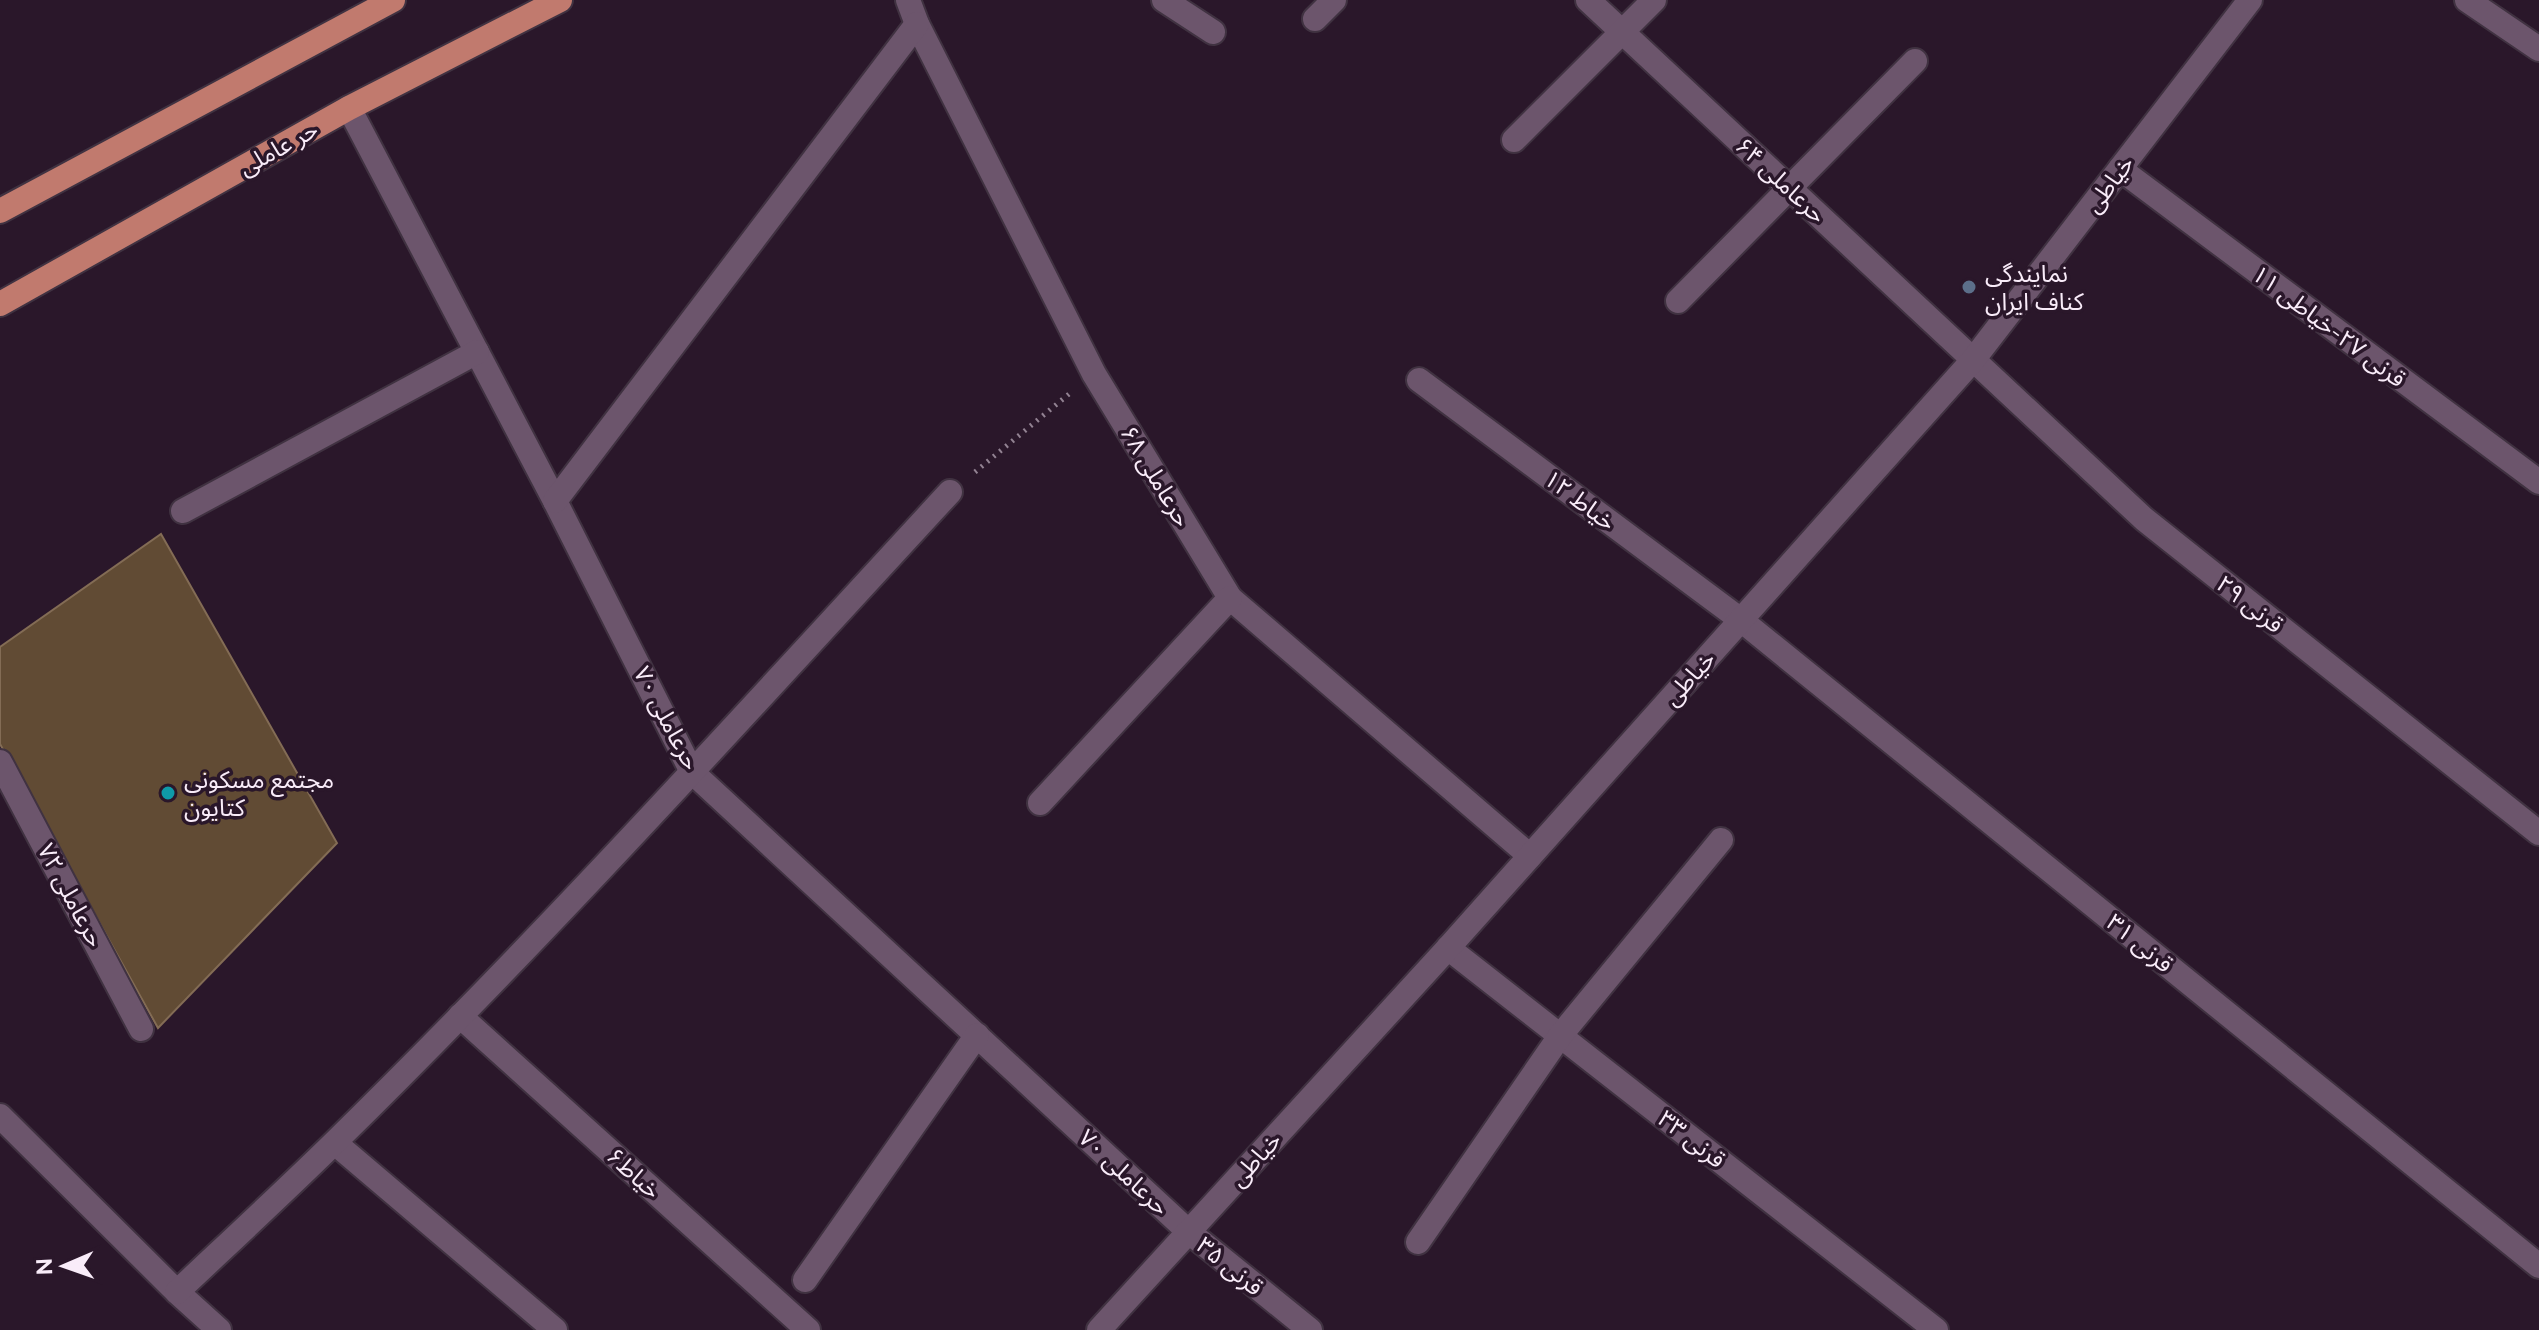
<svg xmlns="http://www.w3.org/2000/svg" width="2539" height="1330" font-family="Raleway,'Noto Sans Arabic',sans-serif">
<rect width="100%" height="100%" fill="#2a172a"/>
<polygon fill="#614b34" stroke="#836c55" stroke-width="2" points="161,534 337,843 158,1028 0,744 0,647"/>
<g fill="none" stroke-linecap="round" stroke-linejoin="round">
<defs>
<g id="minor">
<polyline points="908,0 917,24 1094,374 1230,598 1530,856"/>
<polyline points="1164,0 1213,32"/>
<polyline points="1588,0 2144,519 2539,833"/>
<polyline points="2467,0 2539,49"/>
<polyline points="1315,19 1334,0"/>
<polyline points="349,108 555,501 692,772 1189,1232 1310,1330"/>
<polyline points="1514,140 1654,0"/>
<polyline points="2120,169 2539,482"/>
<polyline points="1678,301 1915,61"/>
<polyline points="1419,380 1741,620 2539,1266"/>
<polyline points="555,501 917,24"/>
<polyline points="183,511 477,352"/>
<polyline points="0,762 141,1029"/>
<polyline points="1040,803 1230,598"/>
<polyline points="1448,948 1936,1330"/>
<polyline points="460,1016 808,1330"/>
<polyline points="0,1116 177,1292 219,1330"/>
<polyline points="335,1143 555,1330"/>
<polyline points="1418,1242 1560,1036 1721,840"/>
<polyline points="805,1280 977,1035"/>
<path d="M177 1292C230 1242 283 1193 335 1142 548 933 748 711 950 492"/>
<polyline points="1099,1330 1448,948 1973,360 2250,0"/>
</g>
<g id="major">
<polyline points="0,211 393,0"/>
<polyline points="0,304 349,108 560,0"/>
</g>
</defs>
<use href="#minor" stroke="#403241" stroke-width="28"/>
<use href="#major" stroke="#403241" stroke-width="28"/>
<polyline stroke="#928292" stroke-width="5" stroke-dasharray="2 6" stroke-linecap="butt" points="975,472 1069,394"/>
<use href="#minor" stroke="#6c556c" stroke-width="24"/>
<use href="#major" stroke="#c17a6e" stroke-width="24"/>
</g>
<circle fill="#5c6f8a" stroke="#2a172a" stroke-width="3" cx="1969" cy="287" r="8"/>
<circle fill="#0f9aa8" stroke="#2a172a" stroke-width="3" cx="168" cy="793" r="8"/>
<g text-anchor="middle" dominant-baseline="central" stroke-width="7" stroke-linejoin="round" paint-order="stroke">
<g font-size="24" fill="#f9ecf9" stroke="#2a172a">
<text transform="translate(278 148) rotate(-29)">حر عاملی</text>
<text transform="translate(1781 180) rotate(43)">حرعاملی ۶۴</text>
<text transform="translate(2109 184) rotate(-53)">خیاطی</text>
<text transform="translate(2329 326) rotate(37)">قرنی ۲۷-خیاطی ۱۱</text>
<text transform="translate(1156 476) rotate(59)">حرعاملی ۶۸</text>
<text transform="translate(1580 500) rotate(37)">خیاط ۱۲</text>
<text transform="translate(2250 604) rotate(38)">قرنی ۲۹</text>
<text transform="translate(1689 678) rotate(-48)">خیاطی</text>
<text transform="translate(667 718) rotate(62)">حرعاملی ۷۰</text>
<text transform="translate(71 895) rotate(62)">حرعاملی ۷۲</text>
<text transform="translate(2140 943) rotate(39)">قرنی ۳۱</text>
<text transform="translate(1692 1139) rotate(38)">قرنی ۳۳</text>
<text transform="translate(1255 1159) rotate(-48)">خیاطی</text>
<text transform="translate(1124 1172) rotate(43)">حرعاملی ۷۰</text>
<text transform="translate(634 1173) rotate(42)">خیاط۶</text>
<text transform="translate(1230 1266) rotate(39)">قرنی ۳۵</text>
</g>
<g font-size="24" fill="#f9ecf9" stroke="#2a172a" text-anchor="start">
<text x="1985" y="273">نمایندگی<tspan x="1985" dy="28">کناف ایران</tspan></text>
<text x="184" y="779">مجتمع مسکونی<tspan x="184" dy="28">کتایون</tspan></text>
</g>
</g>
<g transform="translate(64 1266) rotate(268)" stroke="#2a172a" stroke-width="6" paint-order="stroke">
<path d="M0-6L14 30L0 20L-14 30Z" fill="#f9ecf9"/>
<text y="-12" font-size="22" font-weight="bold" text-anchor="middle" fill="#f9ecf9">N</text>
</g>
</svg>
